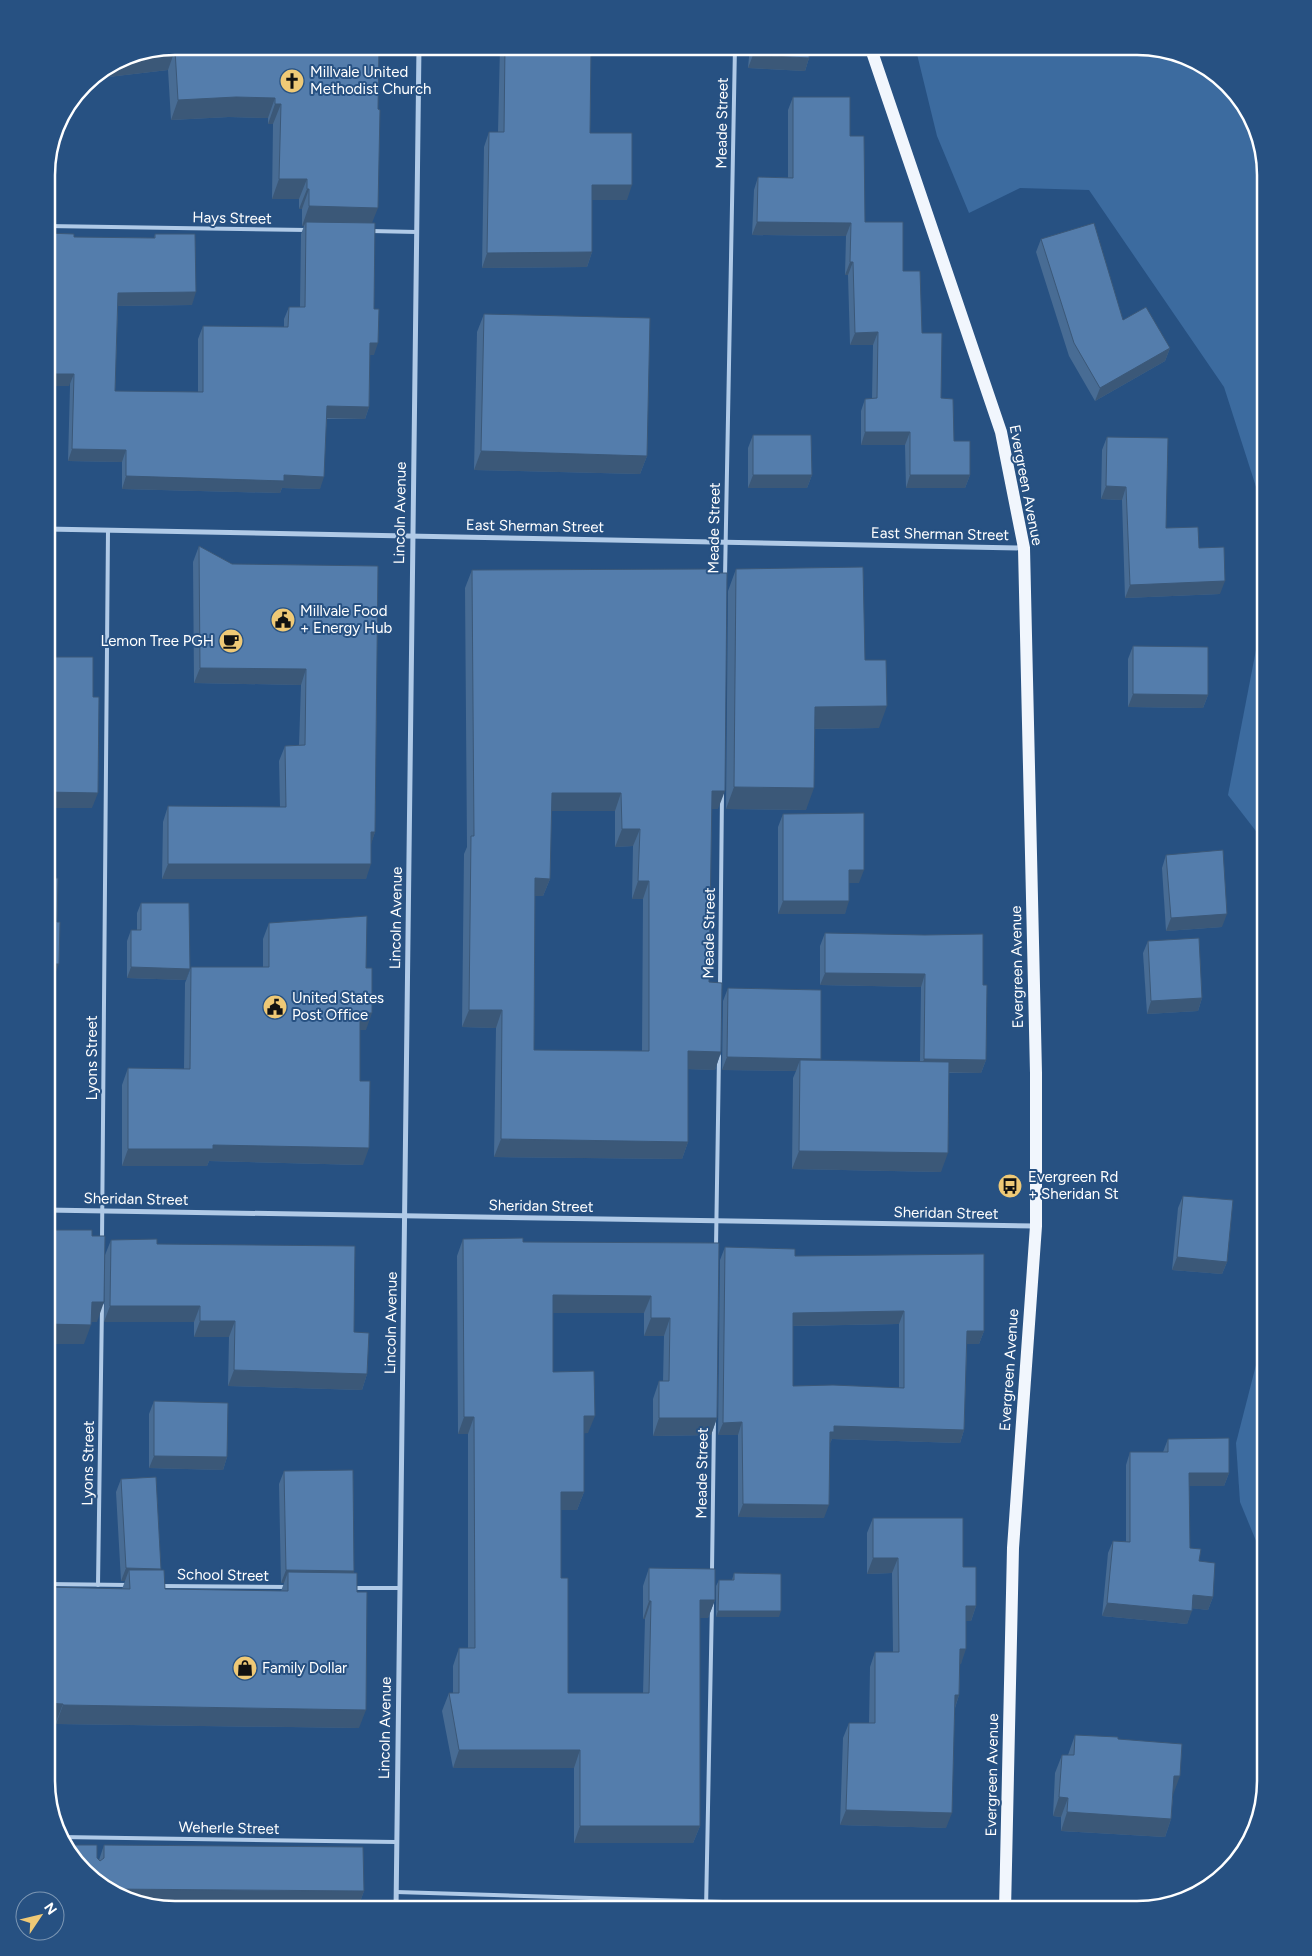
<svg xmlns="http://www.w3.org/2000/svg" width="1312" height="1956" font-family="Figtree,sans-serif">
<rect width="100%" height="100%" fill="#275182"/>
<g fill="#3c6b9f">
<polygon points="915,46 1145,47 1208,68 1249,111 1266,175 1266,518 1224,387 1089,190 1020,188 969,213 937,136"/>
<polygon points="1266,598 1266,844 1228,795"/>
<polygon points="1266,1326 1266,1565 1240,1502 1236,1443"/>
</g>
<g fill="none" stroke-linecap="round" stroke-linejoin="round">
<g stroke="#b0cae7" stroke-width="4">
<polyline points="47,226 307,230"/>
<polyline points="371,231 417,232"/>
<polyline points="725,577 735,46"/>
<polyline points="720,987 722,794"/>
<polyline points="102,1241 108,530"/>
<polyline points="716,1247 719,1056"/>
<polyline points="712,1571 714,1421"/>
<polyline points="46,1584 127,1585"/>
<polyline points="98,1585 102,1305"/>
<polyline points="161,1586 287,1587"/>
<polyline points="354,1588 399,1588"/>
<polyline points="61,1837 396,1842"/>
<polyline points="396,1892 983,1910"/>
<polyline points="706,1910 712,1603"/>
</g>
<g stroke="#b0cae7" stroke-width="5">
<polyline points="46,529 1023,548"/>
<polyline points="46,1210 1036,1226"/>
<polyline points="396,1910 419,46"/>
</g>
<polyline stroke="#f1f6fd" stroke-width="12" points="870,46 1001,432 1024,548 1036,1073 1036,1226 1013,1548 1005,1910"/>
</g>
<g fill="#486c94" fill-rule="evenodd">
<polygon points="175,46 379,46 372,223 374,355 370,355 369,407 365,419 327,419 320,489 282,488 280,493 122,489 122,462 68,461 74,237 154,238 155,234 192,305 118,306 115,391 198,392 198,339 203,326 284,327 284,319 289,307 300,307 301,234 304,226 302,226 302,209 299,209 299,199 272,199 273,124 268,124 268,118 229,117 171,120 168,70 91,79 126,56"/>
<polygon points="500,46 591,46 590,133 627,200 592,200 592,252 587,267 482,268 484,147 489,132 498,132"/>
<polygon points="750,46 810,46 809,58 805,71 748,68"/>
<polygon points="793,97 850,136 865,222 903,271 954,441 970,475 965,488 906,488 905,445 861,445 861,411 865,399 872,398 873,345 850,345 848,275 845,275 846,236 752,235 754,190 758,177 788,178 788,110"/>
<polygon points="1041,239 1123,320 1170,348 1165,361 1095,401 1069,356 1036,252"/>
<polygon points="484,314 647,456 640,474 474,470 477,332"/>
<polygon points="753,435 812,475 807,488 748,488 748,448"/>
<polygon points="1107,437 1166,528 1199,548 1220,594 1125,598 1122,500 1101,499 1102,450"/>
<polygon points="199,546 232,564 378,566 375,832 371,843 366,879 162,879 163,822 168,806 280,807 279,761 285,746 299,745 301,685 194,683 193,562"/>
<polygon points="736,569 865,660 879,728 815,729 806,810 726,809 728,591"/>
<path d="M472 570 718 809H711L709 982 721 1052 715 1070 688 1069V1142L682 1159 494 1157 496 1028 462 1027 464 854 467 847 465 588ZM551 811H615V847L633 846 632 899H643L642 1051 534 1050 535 896H543L550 879Z"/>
<polygon points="1133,646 1208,695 1203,708 1128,707 1128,659"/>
<polygon points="54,657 92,808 48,696 48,673"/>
<polygon points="783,814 859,883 849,883 845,914 778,914 778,827"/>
<polygon points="1166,855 1222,927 1166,931 1162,868"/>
<polygon points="141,903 190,969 186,980 127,978 127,941 131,930 137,930 137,913"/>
<polygon points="269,923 366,968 366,1030 360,1030 360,1081 363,1165 209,1161 207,1166 122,1166 122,1085 128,1068 184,1069 185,983 191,967 263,967 263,939"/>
<polygon points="825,933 983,985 986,1060 981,1073 949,1073 941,1172 792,1169 793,1078 796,1071 722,1070 723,1001 728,988 820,1060 920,1062 921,987 820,985 820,946"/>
<polygon points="1148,941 1202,998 1198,1011 1147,1014 1143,953"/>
<polygon points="1183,1196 1227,1262 1222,1274 1172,1270 1178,1208"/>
<polygon points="463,1239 523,1242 719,1243 717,1418 711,1435 653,1436 653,1399 659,1381 663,1381 664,1336 644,1336 644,1313 553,1313 553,1372 588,1433 584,1433 584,1492 577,1510 561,1510 561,1578 568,1693 643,1693 645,1619 643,1619 643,1586 649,1568 715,1600 708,1618 700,1618 700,1826 693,1843 574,1843 574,1768 453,1768 442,1711 449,1693 453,1693 453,1666 459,1648 468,1648 468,1434 458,1434 457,1256"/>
<polygon points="111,1240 157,1244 354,1332 367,1374 362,1390 228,1386 229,1337 194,1337 194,1322 104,1322 105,1255"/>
<path d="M725 1247 795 1256 984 1331 979 1344H967L964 1430 960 1443 832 1439 830 1443 824 1518 738 1517V1435H718L720 1260ZM899 1324V1388L793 1386V1326Z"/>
<polygon points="154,1401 227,1457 223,1470 149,1468 149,1414"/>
<polygon points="1168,1439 1229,1473 1224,1486 1189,1486 1190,1548 1199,1561 1213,1597 1208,1610 1192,1608 1187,1624 1102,1616 1108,1553 1113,1541 1126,1542 1126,1465 1130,1452 1163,1452"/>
<polygon points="284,1471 354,1573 359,1728 56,1724 56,1722 46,1722 122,1589 125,1581 121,1581 116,1492 121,1479 161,1569 161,1570 165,1589 281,1591 284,1583 281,1583 279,1484"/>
<polygon points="873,1518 963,1567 976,1606 971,1621 966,1621 961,1664 960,1664 959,1695 955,1708 946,1828 840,1825 843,1738 849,1723 869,1723 870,1667 875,1652 893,1652 892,1573 867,1574 867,1533"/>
<polygon points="734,1573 779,1617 716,1617 716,1586 719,1580 732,1580"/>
<polygon points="1075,1735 1118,1739 1173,1795 1171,1819 1165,1837 1061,1831 1061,1817 1053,1816 1055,1773 1062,1755 1068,1755"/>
<polygon points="68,1845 97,1858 99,1860 104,1845 364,1891 357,1910 164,1908 110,1892"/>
</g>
<g fill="#3b5878">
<polygon points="175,50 168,70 91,79 126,56"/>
<polygon points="753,55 809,58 805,71 748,68"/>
<polygon points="236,97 275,98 268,118 229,117 171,120 178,100"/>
<polygon points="275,104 281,104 273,124 268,124"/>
<polygon points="279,179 307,179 299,199 272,199"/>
<polygon points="592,185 632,185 627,200 586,200"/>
<polygon points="307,189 309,189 302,209 299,209"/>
<polygon points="309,206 378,208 370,228 306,222 304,226 302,226"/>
<polygon points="757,222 851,223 846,236 752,235"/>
<polygon points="592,252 587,267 482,268 487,253"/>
<polygon points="850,262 853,262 848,275 845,275"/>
<polygon points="196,292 192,305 113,306 118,293"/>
<polygon points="878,332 873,345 850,345 855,333"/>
<polygon points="370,343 378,343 374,355 365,355"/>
<polygon points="1170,348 1165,361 1095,401 1100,388"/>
<polygon points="46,374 74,374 69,386 46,386"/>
<polygon points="327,406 369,407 365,419 323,418"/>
<polygon points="865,432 910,432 905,445 861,445"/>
<polygon points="72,449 126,450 122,462 68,461"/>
<polygon points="481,451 647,456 640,474 474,470"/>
<polygon points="284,475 324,477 320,489 282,488 280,493 122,489 126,476"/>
<polygon points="753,475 812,475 807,488 748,488"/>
<polygon points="910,475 970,475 965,488 906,488"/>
<polygon points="1106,486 1126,487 1122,500 1101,499"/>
<polygon points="1225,581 1220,594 1125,598 1130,585"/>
<polygon points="200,668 306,669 301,685 194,683"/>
<polygon points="1133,694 1208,695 1203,708 1128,707"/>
<polygon points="887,706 879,728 807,729 815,707"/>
<polygon points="734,787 814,788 806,810 726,809"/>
<polygon points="712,791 725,791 718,809 706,809"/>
<polygon points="46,792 98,793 92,808 46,808"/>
<polygon points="552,793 621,793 615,811 545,811"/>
<polygon points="622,829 640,829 633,846 615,847"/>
<polygon points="371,832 375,832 370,848"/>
<polygon points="168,864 371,864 366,879 162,879"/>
<polygon points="849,870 864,870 859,883 845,883"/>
<polygon points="535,878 550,879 543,896 528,896"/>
<polygon points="638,881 649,881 643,899 632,899"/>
<polygon points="783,901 849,901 845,914 778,914"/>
<polygon points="1227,914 1222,927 1166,931 1171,918"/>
<polygon points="49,964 59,964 53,980 46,980"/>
<polygon points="131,967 190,969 186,980 127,978"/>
<polygon points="825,973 925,974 921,987 820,985"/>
<polygon points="1202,998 1198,1011 1147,1014 1151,1001"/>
<polygon points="469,1010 502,1010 496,1028 462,1027"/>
<polygon points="360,1013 372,1013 366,1030 354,1030"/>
<polygon points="688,1051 721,1052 715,1070 682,1069"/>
<polygon points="727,1057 821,1059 816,1071 800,1060 796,1071 722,1070"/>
<polygon points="924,1059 986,1060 981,1073 920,1072"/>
<polygon points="501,1139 688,1142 682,1159 494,1157"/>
<polygon points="213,1145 369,1148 363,1165 209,1161 207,1166 122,1166 128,1149"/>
<polygon points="799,1151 948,1153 941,1172 792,1169"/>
<polygon points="1177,1257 1227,1262 1222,1274 1172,1270"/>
<polygon points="553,1295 651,1296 644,1313 546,1313"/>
<polygon points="92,1302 104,1302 97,1322 84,1322"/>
<polygon points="110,1306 200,1306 194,1322 104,1322"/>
<polygon points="904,1311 899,1324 788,1326 793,1313"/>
<polygon points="651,1318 670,1318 664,1336 644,1336"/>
<polygon points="200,1321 235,1321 229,1337 194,1337"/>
<polygon points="46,1324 91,1325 84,1344 46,1344"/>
<polygon points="967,1331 984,1331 979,1344 962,1344"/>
<polygon points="234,1370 367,1374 362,1390 228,1386"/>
<polygon points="584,1416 595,1416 588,1433 577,1434"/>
<polygon points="464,1417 474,1417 468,1434 458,1434"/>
<polygon points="659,1418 717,1418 711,1435 653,1436"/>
<polygon points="742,1422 738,1435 718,1435 723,1423"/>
<polygon points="834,1426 964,1430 960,1443 832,1439 829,1445 830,1432"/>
<polygon points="154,1456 227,1457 223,1470 149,1468"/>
<polygon points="1189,1473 1229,1473 1224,1486 1185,1486"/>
<polygon points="561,1492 584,1492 577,1510 554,1510"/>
<polygon points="743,1504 829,1505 824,1518 738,1517"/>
<polygon points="873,1558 898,1558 892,1573 867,1574"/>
<polygon points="126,1568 161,1569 157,1582 129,1570 125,1581 121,1581"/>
<polygon points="286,1570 354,1571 350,1584 288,1572 284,1583 281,1583"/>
<polygon points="1193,1595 1213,1597 1208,1610 1189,1608"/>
<polygon points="700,1600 715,1600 708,1618 694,1618"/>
<polygon points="649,1601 651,1601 645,1619 643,1619"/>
<polygon points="1107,1603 1192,1611 1187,1624 1102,1616"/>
<polygon points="966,1606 976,1606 971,1621 961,1621"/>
<polygon points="718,1611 781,1611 779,1617 716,1617"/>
<polygon points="960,1649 966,1649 961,1664 955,1664"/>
<polygon points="955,1695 959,1695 954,1710"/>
<polygon points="46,1703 63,1704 56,1722 46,1722"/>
<polygon points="63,1705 366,1710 359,1728 56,1724"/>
<polygon points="459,1750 580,1750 574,1768 453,1768"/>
<polygon points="1174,1776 1180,1776 1173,1795"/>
<polygon points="1059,1797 1068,1798 1061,1817 1053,1816"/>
<polygon points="846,1810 952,1813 946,1828 840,1825"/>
<polygon points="1067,1812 1171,1819 1165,1837 1061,1831"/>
<polygon points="580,1826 700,1826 693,1843 574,1843"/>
<polygon points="108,1889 364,1891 357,1910 164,1908 110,1892"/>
</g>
<g fill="#547dac" stroke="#3b5878" fill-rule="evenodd">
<polygon points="175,46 379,46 378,109 380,110 378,208 309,206 309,189 307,189 307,179 279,179 281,104 275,104 275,98 236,97 178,100 175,50 128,56"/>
<polygon points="505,46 591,46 590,133 632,133 632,185 592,185 592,252 487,253 489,132 504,132"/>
<polygon points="754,46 810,46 809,58 753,55"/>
<polygon points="793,97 850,97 850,136 864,136 865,222 903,222 903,271 920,271 922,333 942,333 941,398 953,399 954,441 970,441 970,475 910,475 910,432 865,432 865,399 877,398 878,332 855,333 853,262 850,262 851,223 757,222 758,177 793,178"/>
<polygon points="306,222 375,223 374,309 379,309 378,343 370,343 369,407 327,406 324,477 284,475 284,481 126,476 126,450 72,449 74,374 46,374 46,233 74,234 74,237 155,238 155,234 195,234 196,292 118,293 115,391 203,392 203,326 288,327 289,307 305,307"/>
<polygon points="1094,223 1123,320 1146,307 1170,348 1100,388 1074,343 1041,239"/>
<polygon points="484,314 650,318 647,456 481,451"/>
<polygon points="753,435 811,435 812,475 753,475"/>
<polygon points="1107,437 1168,438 1166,528 1198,527 1199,548 1224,547 1225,581 1130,585 1126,487 1106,486"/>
<polygon points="199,546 232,564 378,566 375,832 371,832 371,864 168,864 168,806 286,807 285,746 305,745 306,669 200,668"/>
<polygon points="863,567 865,660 886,660 887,706 815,707 814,788 734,787 736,569"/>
<path d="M711 569V573H727L725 791H712V793L709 982 722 983 721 1052 688 1051V1142L501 1139 502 1010H469L471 836H474L472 570ZM552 793H621L622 829H640L638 881H649V1051L534 1050 535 878 550 879Z"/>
<polygon points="1133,646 1208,647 1208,695 1133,694"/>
<polygon points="54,657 93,657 93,697 99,697 98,793 46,792 46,696 54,696"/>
<polygon points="864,813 864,870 849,870 849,901 783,901 783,814"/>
<polygon points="1223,850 1227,914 1171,918 1166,855"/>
<polygon points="46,878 58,878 57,922 60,922 59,964 49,964 48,1109 46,1109"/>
<polygon points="141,903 189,903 190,969 131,967 131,930 141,930"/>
<polygon points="367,916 366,968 372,968 372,1013 360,1013 360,1081 370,1081 369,1148 213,1145 213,1149 128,1149 128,1068 190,1069 191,967 269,967 269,923"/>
<polygon points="825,933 925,935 983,934 983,985 987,985 986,1060 924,1059 925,974 825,973"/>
<polygon points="1199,938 1202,998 1151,1001 1148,941"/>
<polygon points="728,988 821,990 821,1059 727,1057"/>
<polygon points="800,1060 949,1062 948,1153 799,1151"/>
<polygon points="1183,1196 1233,1200 1227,1262 1177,1257"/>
<polygon points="46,1230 92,1230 92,1236 105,1236 104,1302 92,1302 91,1325 46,1324"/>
<polygon points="523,1238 523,1242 719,1243 717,1418 659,1418 659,1381 669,1381 670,1318 651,1318 651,1296 553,1295 553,1372 594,1371 595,1416 584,1416 584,1492 561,1492 561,1578 568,1578 568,1693 649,1693 651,1601 649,1601 649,1568 715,1569 715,1600 700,1600 700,1826 580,1826 580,1750 459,1750 449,1693 459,1693 459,1648 475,1648 474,1417 464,1417 463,1239"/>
<polygon points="157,1239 157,1244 355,1246 354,1332 369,1333 367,1374 234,1370 235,1321 200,1321 200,1306 110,1306 111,1240"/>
<path d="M725 1247 795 1249V1256L984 1254V1331H967L964 1430 834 1426V1432H830L829 1505 743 1504 742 1422 723 1423ZM904 1311V1388L833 1385 793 1386V1313Z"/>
<polygon points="154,1401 228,1403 227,1457 154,1456"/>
<polygon points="1229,1438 1229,1473 1189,1473 1190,1548 1201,1549 1199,1561 1215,1563 1213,1597 1193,1595 1192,1611 1107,1603 1113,1541 1130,1542 1130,1452 1168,1452 1168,1439"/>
<polygon points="353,1470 354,1571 286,1570 284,1471"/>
<polygon points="156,1477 161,1569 126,1568 121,1479"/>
<polygon points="873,1518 963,1518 963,1567 976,1567 976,1606 966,1606 966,1649 960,1649 959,1695 955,1695 952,1813 846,1810 849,1723 875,1723 875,1652 899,1652 898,1558 873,1558"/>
<polygon points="129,1570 164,1570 165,1589 288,1591 288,1572 357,1573 357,1592 367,1592 366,1710 63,1705 63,1704 46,1703 46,1587 130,1589"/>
<polygon points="734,1573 781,1574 781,1611 718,1611 719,1580 734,1580"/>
<polygon points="1075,1735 1118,1737 1118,1739 1182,1744 1180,1776 1174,1776 1171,1819 1067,1812 1068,1798 1059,1797 1062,1755 1074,1755"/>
<polygon points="62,1840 68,1840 68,1845 97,1845 97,1858 100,1861 104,1858 104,1845 363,1847 364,1891 108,1889 63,1845"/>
<polygon points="457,1904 699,1906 699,1910 457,1910"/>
</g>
<defs>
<symbol id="church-disc" viewBox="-11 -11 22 22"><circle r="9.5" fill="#efc976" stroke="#275182"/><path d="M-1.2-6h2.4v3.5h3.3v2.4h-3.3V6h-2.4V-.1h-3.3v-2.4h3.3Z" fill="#111"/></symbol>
<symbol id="civic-disc" viewBox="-11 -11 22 22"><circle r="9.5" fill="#efc976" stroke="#275182"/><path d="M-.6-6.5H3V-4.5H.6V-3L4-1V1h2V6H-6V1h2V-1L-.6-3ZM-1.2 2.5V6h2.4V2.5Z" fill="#111"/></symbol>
<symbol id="cafe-disc" viewBox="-11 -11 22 22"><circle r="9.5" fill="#efc976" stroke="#275182"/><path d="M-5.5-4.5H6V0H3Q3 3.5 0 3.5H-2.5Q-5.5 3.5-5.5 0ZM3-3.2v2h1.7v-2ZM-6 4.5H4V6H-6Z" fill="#111"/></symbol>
<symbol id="bus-disc" viewBox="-11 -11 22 22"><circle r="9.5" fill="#efc976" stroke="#275182"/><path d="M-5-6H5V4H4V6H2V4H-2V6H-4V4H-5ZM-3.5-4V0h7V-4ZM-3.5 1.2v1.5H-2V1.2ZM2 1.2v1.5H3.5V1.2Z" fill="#111"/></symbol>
<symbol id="shop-disc" viewBox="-11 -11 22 22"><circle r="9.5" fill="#efc976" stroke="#275182"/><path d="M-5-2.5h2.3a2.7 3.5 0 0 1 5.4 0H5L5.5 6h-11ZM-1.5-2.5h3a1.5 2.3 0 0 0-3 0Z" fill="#111"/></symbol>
</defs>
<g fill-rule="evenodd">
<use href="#church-disc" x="278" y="67" width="28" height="28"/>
<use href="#civic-disc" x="269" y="606" width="28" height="28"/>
<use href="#cafe-disc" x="217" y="627" width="28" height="28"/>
<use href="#civic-disc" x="261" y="993" width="28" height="28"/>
<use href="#bus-disc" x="996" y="1172" width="28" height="28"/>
<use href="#shop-disc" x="231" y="1654" width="28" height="28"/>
</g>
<g text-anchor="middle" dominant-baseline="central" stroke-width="4" stroke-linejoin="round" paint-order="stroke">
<g font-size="15" fill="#fff" stroke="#275182" text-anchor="start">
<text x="310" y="72">Millvale United<tspan x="310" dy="17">Methodist Church</tspan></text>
<text x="300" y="611">Millvale Food<tspan x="300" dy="17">+ Energy Hub</tspan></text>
<text x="214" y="641" text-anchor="end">Lemon Tree PGH</text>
<text x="292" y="998">United States<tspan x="292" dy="17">Post Office</tspan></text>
<text x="1028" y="1177">Evergreen Rd<tspan x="1028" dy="17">+ Sheridan St</tspan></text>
<text x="262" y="1668">Family Dollar</text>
</g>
<g font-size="15" fill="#fff" stroke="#275182">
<text transform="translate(722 123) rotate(-89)">Meade Street</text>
<text transform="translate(232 218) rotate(1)">Hays Street</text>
<text transform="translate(1026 485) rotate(79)">Evergreen Avenue</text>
<text transform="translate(400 513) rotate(-89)">Lincoln Avenue</text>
<text transform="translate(535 526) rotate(1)">East Sherman Street</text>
<text transform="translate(714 528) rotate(-89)">Meade Street</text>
<text transform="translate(940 534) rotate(1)">East Sherman Street</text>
<text transform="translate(396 918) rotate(-89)">Lincoln Avenue</text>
<text transform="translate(709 933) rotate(-89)">Meade Street</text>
<text transform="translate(1017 967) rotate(-91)">Evergreen Avenue</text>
<text transform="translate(92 1058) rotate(-90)">Lyons Street</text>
<text transform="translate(136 1199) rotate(1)">Sheridan Street</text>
<text transform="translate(541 1206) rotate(1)">Sheridan Street</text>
<text transform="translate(946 1213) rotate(1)">Sheridan Street</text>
<text transform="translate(391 1323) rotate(-89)">Lincoln Avenue</text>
<text transform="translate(1009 1370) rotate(-86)">Evergreen Avenue</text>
<text transform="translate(88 1463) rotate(-89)">Lyons Street</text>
<text transform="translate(702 1473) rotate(-89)">Meade Street</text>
<text transform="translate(223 1575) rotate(1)">School Street</text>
<text transform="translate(385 1728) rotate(-89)">Lincoln Avenue</text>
<text transform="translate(992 1775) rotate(-89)">Evergreen Avenue</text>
<text transform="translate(229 1828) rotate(1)">Weherle Street</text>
</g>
</g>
<path d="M0 0H1312V1956H0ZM175 55H1137A120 120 0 0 1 1257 175V1781A120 120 0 0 1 1137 1901H175A120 120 0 0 1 55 1781V175A120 120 0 0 1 175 55Z" fill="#275182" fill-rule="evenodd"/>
<path fill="none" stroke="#fff" stroke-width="2.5" d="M175 55H1137A120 120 0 0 1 1257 175V1781A120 120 0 0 1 1137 1901H175A120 120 0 0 1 55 1781V175A120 120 0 0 1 175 55Z"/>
<g transform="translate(40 1916) rotate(55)"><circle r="24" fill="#275182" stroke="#7d97b4"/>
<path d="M0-4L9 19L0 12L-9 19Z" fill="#efc976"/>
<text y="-8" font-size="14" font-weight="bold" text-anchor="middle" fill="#ffffff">N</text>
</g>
</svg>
